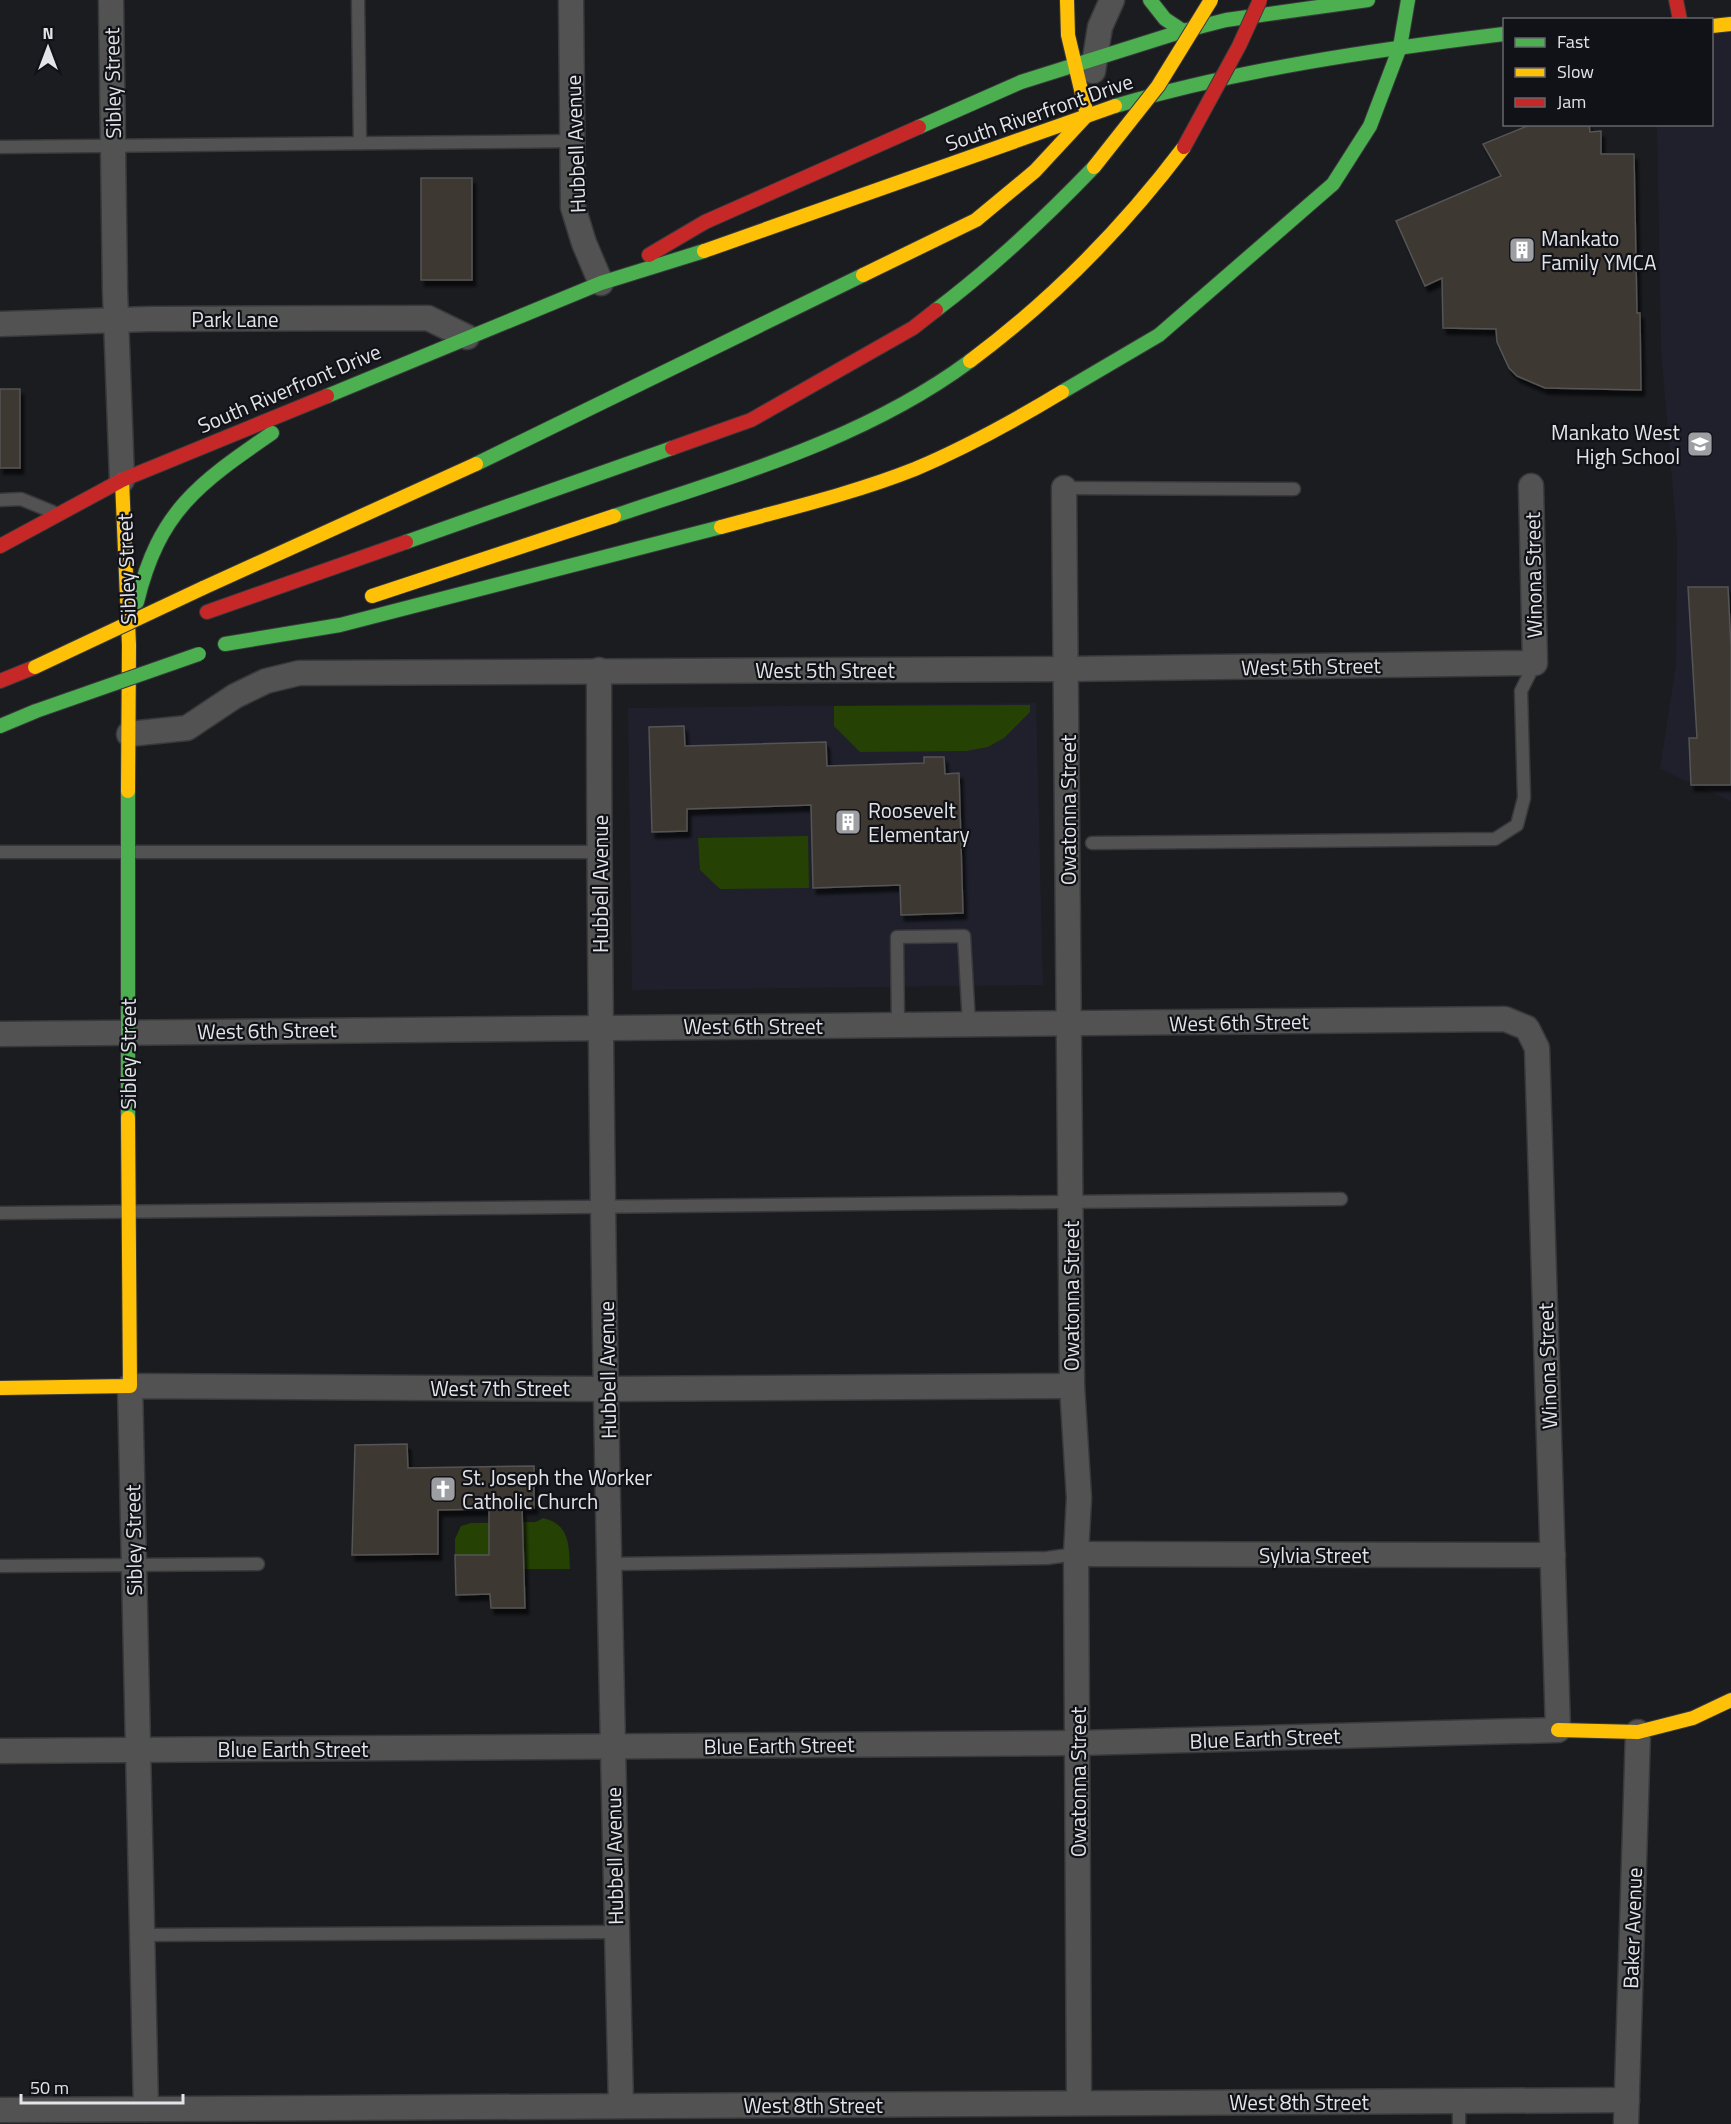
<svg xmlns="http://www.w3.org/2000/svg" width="1731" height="2124" font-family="'Titillium Web',sans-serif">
<defs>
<filter id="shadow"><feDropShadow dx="3.5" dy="6" stdDeviation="1.5" flood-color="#0009"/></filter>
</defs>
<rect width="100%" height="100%" fill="#1b1c20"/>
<g fill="#1f202b">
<polygon points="1731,31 1731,801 1660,769 1676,664 1677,539 1661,350 1657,125 1712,124 1712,32"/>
<polygon points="1036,703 1043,985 632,990 628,708"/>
</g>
<g fill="#254204">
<polygon points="1030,705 1030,712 1004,738 988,747 966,751 860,752 834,726 834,706"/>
<polygon points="808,836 809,888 720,889 700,870 698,838"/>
<path d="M543 1518C570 1524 569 1546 570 1569H524L523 1537 489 1555H455V1539L461 1526 471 1523 536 1522Z"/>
</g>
<g fill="#3e3833" stroke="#555454" stroke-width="1.5" filter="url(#shadow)">
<polygon points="1532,124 1589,124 1590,132 1601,131 1601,154 1634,154 1637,313 1640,313 1641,390 1545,388 1517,376 1509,368 1497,342 1496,329 1443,328 1442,278 1425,286 1396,221 1501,176 1483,144"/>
<rect x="421" y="178" width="51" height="102"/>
<rect x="0" y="389" width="20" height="79"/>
<polygon points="1688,587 1728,587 1731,647 1731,785 1691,785 1689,738 1697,738"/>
<polygon points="684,726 685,746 826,742 827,766 924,763 924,757 944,757 945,774 959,773 963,913 901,915 900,885 813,888 811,805 687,809 687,831 652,832 649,727"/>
<polygon points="407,1444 408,1468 534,1466 534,1508 522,1508 525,1608 491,1608 490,1594 456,1595 455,1555 489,1555 489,1509 438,1510 438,1554 352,1555 355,1445"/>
</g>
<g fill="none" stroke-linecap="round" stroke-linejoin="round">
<defs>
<g id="lane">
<polyline points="358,0 360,143"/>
<polyline points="0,147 572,141"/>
<polyline points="1064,488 1294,489"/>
<polyline points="0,500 21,499 53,512"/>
<polyline points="1092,843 1495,839 1517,825 1524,798 1521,691 1535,663"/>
<polyline points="1,852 600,852"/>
<polyline points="898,1026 897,937 964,936 969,1024"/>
<polyline points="0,1213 1341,1199"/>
<polyline points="609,1564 1047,1558 1076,1554"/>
<polyline points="0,1566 258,1564"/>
<polyline points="141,1935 616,1932"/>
<polyline points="1459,2101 1459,2124"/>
</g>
<g id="street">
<polyline points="111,0 115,291 122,480"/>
<polyline points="571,0 573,207 584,243 601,283"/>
<polyline points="1093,71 1100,27 1112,0"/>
<polyline points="0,324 149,319 428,318 467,337"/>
<polyline points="1064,488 1072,1386 1079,1498 1076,1554 1079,2103"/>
<path d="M599 670C599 1149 610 1628 621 2106"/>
<polyline points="129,734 187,728 235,696 266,681 299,673 1067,669 1535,663 1531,486"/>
<polyline points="0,1034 1505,1019 1527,1028 1537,1048 1558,1730 1078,1743 0,1751"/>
<polyline points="1076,1554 1553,1555"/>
<polyline points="146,2109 130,1386 607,1389 1072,1386"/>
<polyline points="0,2110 1627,2100"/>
<polyline points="1626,2124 1638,1732"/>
</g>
<g id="fast">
<polyline points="1150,0 1165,19 1183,31"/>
<path d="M1115 106C1242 69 1373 50 1504 34"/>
<polyline points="919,127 1021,82 1183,31 1226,20 1368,0"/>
<path d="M936 310C993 267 1044 219 1094 167"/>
<polyline points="1062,392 1159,335 1333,184 1370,126 1400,47 1408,0"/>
<polyline points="327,396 601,283 704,251"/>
<polyline points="476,464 863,275"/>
<path d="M614 516C736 475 865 439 970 361"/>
<polyline points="406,542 672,448"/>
<path d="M137 602C159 511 198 484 272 433"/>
<polyline points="225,644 340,625 721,527"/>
<polyline points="0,726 36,711"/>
<polyline points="128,791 128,1118"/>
</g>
<g id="slow">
<polyline points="1712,26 1731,24"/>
<polyline points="704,251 1115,106"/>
<polyline points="863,275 976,220 1035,171 1087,115 1068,35 1067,0"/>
<path d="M970 361C1052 300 1122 229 1184 147"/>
<polyline points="122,480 129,645 128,791"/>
<path d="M721 527C786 509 852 494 915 469 967 447 1014 421 1062 392"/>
<polyline points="203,588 476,464"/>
<polyline points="372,596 614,516"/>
<polyline points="0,1388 130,1386 128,1118"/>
<polyline points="1558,1730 1638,1732 1693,1718 1731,1700"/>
</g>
<g id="jam">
<polyline points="1676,0 1680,20"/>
<polyline points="649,255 705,222 919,127"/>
<polyline points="672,448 751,420 913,328 936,310"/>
<polyline points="0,546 122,480 327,396"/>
<polyline points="207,612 406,542"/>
<polyline points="0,681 35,667"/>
</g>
</defs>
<use href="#lane" stroke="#38393b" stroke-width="15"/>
<use href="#street" stroke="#38393b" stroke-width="27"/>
<use href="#fast" stroke="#38393b" stroke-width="16"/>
<use href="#slow" stroke="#38393b" stroke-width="16"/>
<use href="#jam" stroke="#38393b" stroke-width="16"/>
<use href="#lane" stroke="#535252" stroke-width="12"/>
<use href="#street" stroke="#535252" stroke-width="24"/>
<use href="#fast" stroke="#4caf50" stroke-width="14"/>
<use href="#slow" stroke="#ffc107" stroke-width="14"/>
<use href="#jam" stroke="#c62828" stroke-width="14"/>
<defs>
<polyline id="fast-bridge" points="36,711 199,654"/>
<g id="slow-bridge">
<polyline points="1094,167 1158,86 1211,0"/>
<polyline points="35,667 203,588"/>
</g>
<polyline id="jam-bridge" points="1184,147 1239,46 1260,0"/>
</defs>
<use href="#fast-bridge" stroke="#38393b" stroke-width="16" stroke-linecap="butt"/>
<use href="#slow-bridge" stroke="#38393b" stroke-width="16" stroke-linecap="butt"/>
<use href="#jam-bridge" stroke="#38393b" stroke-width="16" stroke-linecap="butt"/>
<use href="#fast-bridge" stroke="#4caf50" stroke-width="14"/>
<use href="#slow-bridge" stroke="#ffc107" stroke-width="14"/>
<use href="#jam-bridge" stroke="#c62828" stroke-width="14"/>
</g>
<defs>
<symbol id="building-square" viewBox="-11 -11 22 22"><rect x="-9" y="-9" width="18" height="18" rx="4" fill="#9d9ea2" stroke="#111218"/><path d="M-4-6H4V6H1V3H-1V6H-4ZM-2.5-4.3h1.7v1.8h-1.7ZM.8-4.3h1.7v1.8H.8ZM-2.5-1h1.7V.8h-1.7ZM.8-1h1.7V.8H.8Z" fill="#fff"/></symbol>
<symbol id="school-square" viewBox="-11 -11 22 22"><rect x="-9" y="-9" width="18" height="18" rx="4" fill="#9d9ea2" stroke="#111218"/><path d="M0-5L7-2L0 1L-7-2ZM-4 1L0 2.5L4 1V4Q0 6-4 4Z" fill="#fff"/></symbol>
<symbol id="church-square" viewBox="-11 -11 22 22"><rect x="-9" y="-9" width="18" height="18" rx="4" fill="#9d9ea2" stroke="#111218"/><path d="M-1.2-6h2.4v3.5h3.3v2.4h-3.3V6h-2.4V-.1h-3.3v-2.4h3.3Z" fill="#fff"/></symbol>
</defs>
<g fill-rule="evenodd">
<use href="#building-square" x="1507" y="235" width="30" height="30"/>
<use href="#school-square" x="1685" y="429" width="30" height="30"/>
<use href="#building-square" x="833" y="807" width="30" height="30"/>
<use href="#church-square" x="428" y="1474" width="30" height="30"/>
</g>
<g text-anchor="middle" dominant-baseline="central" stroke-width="4.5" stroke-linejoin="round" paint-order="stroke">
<g font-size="21" fill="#e3e4e8" stroke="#111218">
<text transform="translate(112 83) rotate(-91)">Sibley Street</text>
<text transform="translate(1039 112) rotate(-19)">South Riverfront Drive</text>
<text transform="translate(575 144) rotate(-92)">Hubbell Avenue</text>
<text x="235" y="319">Park Lane</text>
<text transform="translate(289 388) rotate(-23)">South Riverfront Drive</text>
<text transform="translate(126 569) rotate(-92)">Sibley Street</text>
<text transform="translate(1533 575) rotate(-91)">Winona Street</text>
<text transform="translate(1311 666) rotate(-1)">West 5th Street</text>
<text x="825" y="670">West 5th Street</text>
<text transform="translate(1068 810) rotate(-90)">Owatonna Street</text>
<text transform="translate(600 884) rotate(-90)">Hubbell Avenue</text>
<text transform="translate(1239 1022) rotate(-1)">West 6th Street</text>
<text x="753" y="1026">West 6th Street</text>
<text transform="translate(267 1030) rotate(-1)">West 6th Street</text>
<text transform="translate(128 1054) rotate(-90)">Sibley Street</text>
<text transform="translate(1071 1296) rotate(-90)">Owatonna Street</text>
<text transform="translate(1547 1366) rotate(-92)">Winona Street</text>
<text transform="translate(607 1370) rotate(-91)">Hubbell Avenue</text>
<text x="500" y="1388">West 7th Street</text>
<text transform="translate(133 1540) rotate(-91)">Sibley Street</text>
<text x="1314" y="1555">Sylvia Street</text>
<text transform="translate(1265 1738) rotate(-2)">Blue Earth Street</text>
<text transform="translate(779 1745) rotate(-1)">Blue Earth Street</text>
<text x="293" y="1749">Blue Earth Street</text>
<text transform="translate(1078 1782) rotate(-90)">Owatonna Street</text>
<text transform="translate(614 1856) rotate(-91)">Hubbell Avenue</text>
<text transform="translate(1632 1928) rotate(-88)">Baker Avenue</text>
<text x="1299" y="2102">West 8th Street</text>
<text x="813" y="2105">West 8th Street</text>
</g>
<g font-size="21" fill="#e3e4e8" stroke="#111218" text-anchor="start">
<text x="1541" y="238">Mankato<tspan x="1541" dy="24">Family YMCA</tspan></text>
<text x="1680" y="432" text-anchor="end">Mankato West<tspan x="1680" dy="24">High School</tspan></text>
<text x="868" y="810">Roosevelt<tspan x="868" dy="24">Elementary</tspan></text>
<text x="462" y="1477">St. Joseph the Worker<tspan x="462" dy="24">Catholic Church</tspan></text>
</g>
</g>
<rect x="1503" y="18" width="210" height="108" fill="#111218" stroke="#65666b" stroke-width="1.5"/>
<rect x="1515" y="38" width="30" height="9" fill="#4caf50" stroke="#65666b" stroke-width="1.5"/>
<text x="1557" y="48" font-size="18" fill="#e3e4e8">Fast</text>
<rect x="1515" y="68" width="30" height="9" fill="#ffc107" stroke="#65666b" stroke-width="1.5"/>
<text x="1557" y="78" font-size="18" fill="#e3e4e8">Slow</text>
<rect x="1515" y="98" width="30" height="9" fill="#c62828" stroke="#65666b" stroke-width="1.5"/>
<text x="1557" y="108" font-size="18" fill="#e3e4e8">Jam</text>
<g transform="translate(48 48)" stroke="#111218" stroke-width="4.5" paint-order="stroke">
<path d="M0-4.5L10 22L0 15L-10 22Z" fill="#e3e4e8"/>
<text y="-9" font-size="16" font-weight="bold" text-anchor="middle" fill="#e3e4e8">N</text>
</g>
<path d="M21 2094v9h162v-9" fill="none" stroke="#e3e4e8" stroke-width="3"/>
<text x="30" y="2094" font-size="18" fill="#e3e4e8" stroke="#111218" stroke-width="4.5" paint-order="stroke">50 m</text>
</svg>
